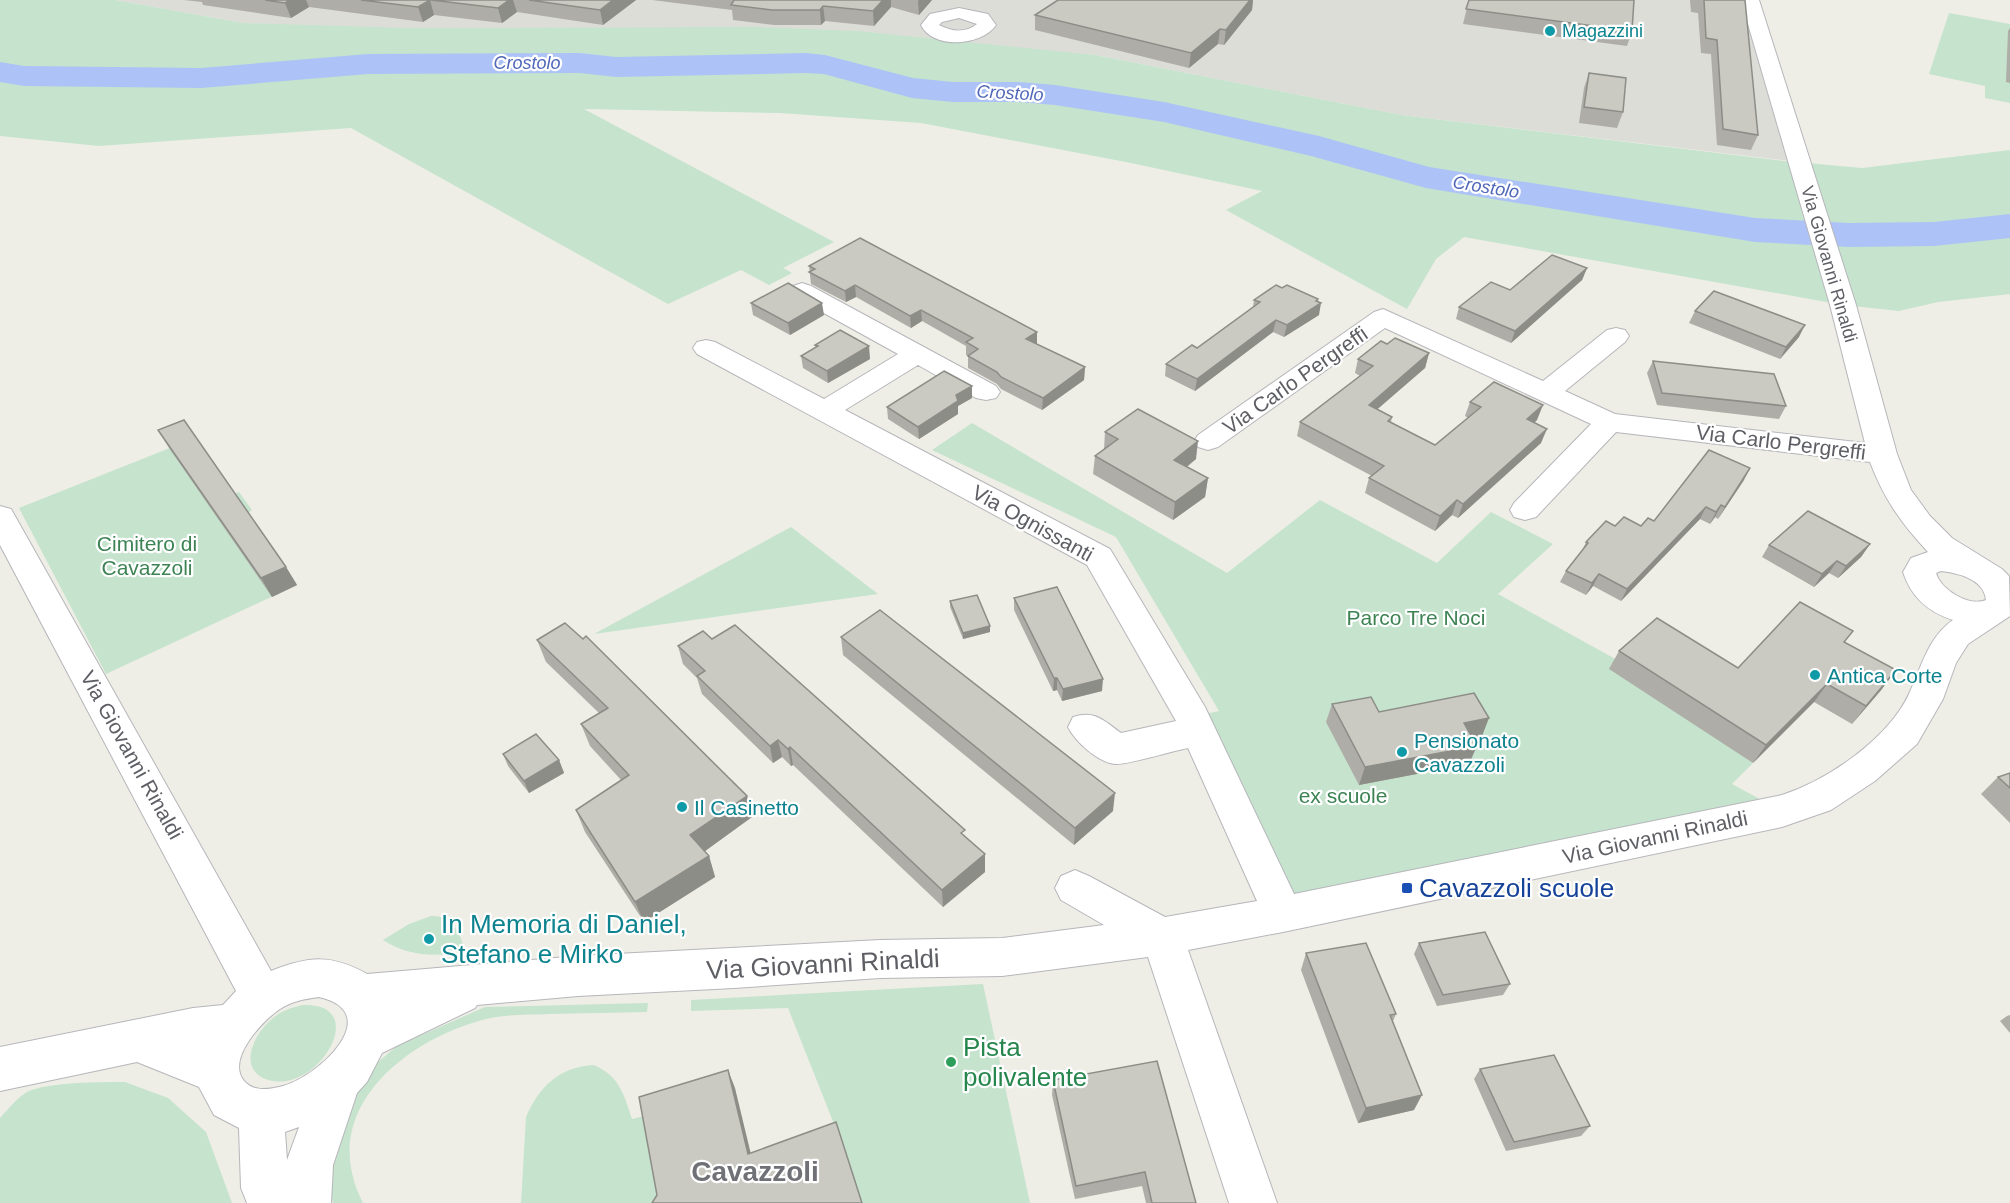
<svg xmlns="http://www.w3.org/2000/svg" width="2010" height="1203" font-family="Helvetica,sans-serif">
<rect width="100%" height="100%" fill="#eeeee6"/>
<polygon fill="#ddddd8" points="115,0 1750,0 1799,162 1401,115 1095,55 243,23"/>
<g fill="#c5e3cd">
<polygon points="0,0 115,0 243,23 406,28 756,27 858,31 1095,55 1401,115 1784,161 1862,168 2010,150 2010,294 1938,302 1899,311 1843,305 1464,237 1436,259 1407,309 1226,210 1262,191 1131,163 921,123 780,113 584,109 834,242 783,268 792,273 769,285 741,270 668,304 351,128 99,146 0,136"/>
<polygon points="1949,13 2010,24 2010,103 1985,98 1985,86 1929,74"/>
<polygon points="972,423 1227,573 1320,500 1437,563 1491,512 1553,544 1498,594 1619,661 1753,763 1732,784 1782,811 1283,914 1192,717 1219,711 1116,537 932,450"/>
<polygon points="195,438 234,494 239,492 252,510 247,514 297,585 106,674 19,508"/>
<polygon points="791,527 878,594 594,634"/>
<path d="M431 916C453 915 460 933 465 951 437 958 407 956 383 940L409 924Z"/>
<polygon points="983,984 1030,1203 860,1203 840,1139 788,1008 691,1011 691,1000"/>
<path d="M648 1003 647 1012C615 1013 582 1013 550 1014 531 1015 510 1014 491 1018 421 1033 331 1094 353 1177 355 1186 359 1195 363 1203H333L326 1171 351 1085 397 1046 485 1007Z"/>
<path d="M302 1005C371 1002 321 1089 273 1081 235 1074 252 1035 273 1018 281 1011 291 1008 302 1005Z"/>
<path d="M594 1065C619 1076 624 1094 632 1119L648 1115 665 1203H521L526 1117C540 1086 559 1067 594 1065Z"/>
<path d="M125 1082 168 1098 206 1132 232 1203H0V1118C8 1109 17 1098 27 1092 47 1082 102 1082 125 1082Z"/>
</g>
<g fill="none" stroke-linecap="round" stroke-linejoin="round">
<polygon fill="#adc3f7" fill-rule="evenodd" points="580,53 616,57 806,53 825,55 913,78 953,82 1019,82 1055,85 1164,102 1319,136 1429,167 1755,218 1849,223 1934,222 2010,214 2010,238 1934,246 1849,247 1755,242 1426,188 1311,156 1164,122 1055,105 1019,102 953,102 912,98 824,74 806,73 616,77 580,73 368,74 201,88 24,86 0,82 0,62 24,66 201,68 368,54"/>
<defs>
<g id="minor">
<path d="M1741 0H1759L1856 305 1897 454 1911 490 1930 516 1952 538 2002 569 2009 576 2010 616 1968 644 1956 663 1943 699 1917 744 1875 781 1831 810 1782 827 1283 932 1188 950 1277 1203H1229L1148 957 1002 976 880 978 734 988 578 996 477 1005 475 1008 382 1053 367 1082 357 1093 333 1165 331 1203H247L241 1188 239 1128 214 1115 199 1087 137 1062 0 1091V1047L193 1008 223 1005 236 991 0 545V506L11 509 15 516 271 971C309 956 331 954 367 974L578 956 880 940 1002 938 1104 925 1061 900 1055 888 1061 876 1075 870 1089 876 1165 917 1257 901 1188 748C1172 751 1127 765 1115 764 1097 762 1075 741 1068 727L1073 717C1095 710 1103 720 1121 733L1176 721 1087 565 697 354 693 348 697 342 706 340 715 342 824 399 898 354 793 296 789 291 793 286 802 283 811 286 996 386 1000 392 996 398 986 400 976 398 918 365 845 410 1110 549 1205 707 1294 894 1782 795C1828 780 1888 739 1909 694 1921 668 1928 637 1953 620 1928 612 1911 597 1903 572L1911 558 1928 552C1901 523 1884 499 1870 462L1616 432 1536 517 1525 520 1514 517 1510 510 1514 503 1591 424 1385 328 1218 447 1208 450 1198 447 1194 441 1198 435 1374 312 1383 309 1543 381 1607 330 1616 328 1625 330 1629 336 1625 342 1565 391 1615 414 1865 443 1830 305ZM1941 571C1958 573 1984 579 1986 600 1969 607 1941 590 1936 573ZM319 997C388 1013 316 1080 279 1087 266 1090 253 1091 244 1081 226 1059 262 1021 280 1009 292 1001 305 999 319 997ZM299 1127 287 1160 285 1132Z"/>
<path d="M959 8 988 14 996 25C982 46 933 50 921 25L930 14ZM959 18 977 24C966 33 952 32 939 25L942 22Z"/>
</g>
</defs>
<use href="#minor" stroke="#b6b6bb" stroke-width="2"/>
<use href="#minor" fill="#fff" fill-rule="evenodd"/>
</g>
<g fill="#aeada7">
<polygon points="184,0 636,0 603,25 517,12 502,23 434,15 423,22 309,7 291,18 203,5 202,2"/>
<polygon points="652,0 932,0 919,15 891,7 874,26 825,21 821,25 774,25 733,20 732,10"/>
<polygon points="1058,0 1253,0 1252,10 1224,45 1218,44 1189,68 1035,30 1035,15"/>
<polygon points="1469,0 1632,31 1627,46 1463,24"/>
<polygon points="1690,0 1745,0 1758,135 1751,150 1717,145 1711,54 1701,53 1698,13 1691,12"/>
<polygon points="2010,28 2010,83 2006,82 2008,31"/>
<polygon points="1589,73 1623,112 1617,128 1579,123 1584,88"/>
<polygon points="809,266 1037,332 1037,344 1085,367 1084,380 1042,410 1001,389 997,384 968,368 968,356 966,355 966,346 922,321 911,328 856,297 846,302 811,284"/>
<polygon points="1587,268 1582,280 1511,343 1456,319 1459,307"/>
<polygon points="1318,299 1319,315 1284,337 1273,332 1195,391 1165,376 1166,364 1197,348 1253,307 1254,300"/>
<polygon points="751,303 824,315 790,335 753,315"/>
<polygon points="1695,311 1799,337 1780,359 1689,323"/>
<polygon points="1387,344 1429,353 1425,368 1377,409 1392,417 1391,422 1435,445 1468,418 1465,416 1470,402 1537,420 1534,423 1541,443 1458,518 1452,515 1435,531 1365,493 1369,478 1372,476 1297,436 1300,422 1360,376 1355,373 1358,359"/>
<polygon points="815,345 870,359 828,383 803,368 801,356 816,348"/>
<polygon points="1653,361 1786,406 1779,419 1657,405 1647,373"/>
<polygon points="972,398 958,406 958,414 919,439 888,419 887,407"/>
<polygon points="158,430 286,567 297,585 272,597 169,448"/>
<polygon points="1105,432 1196,459 1187,467 1208,478 1205,497 1173,520 1093,474 1095,456 1104,449"/>
<polygon points="1744,480 1718,519 1715,517 1710,524 1700,519 1621,601 1593,586 1586,595 1560,582 1566,571 1582,551 1586,542 1615,526 1641,526 1654,521"/>
<polygon points="1870,544 1861,557 1838,578 1829,573 1814,587 1762,557 1769,545"/>
<polygon points="1014,598 1102,691 1062,701 1057,690 1053,691 1014,610"/>
<polygon points="950,601 990,632 963,639 950,607"/>
<polygon points="841,637 1113,811 1074,845 843,655"/>
<polygon points="712,639 965,836 985,872 943,907 793,765 791,766 782,757 773,763 702,694 697,678 683,664 678,646"/>
<polygon points="537,640 747,796 752,817 704,851 709,856 715,877 644,922 585,832 576,810 621,780 590,746 581,724 599,713 546,662"/>
<polygon points="1845,642 1882,689 1852,724 1814,702 1753,763 1609,669 1619,651 1738,668"/>
<polygon points="1332,704 1379,712 1482,736 1472,738 1469,764 1359,785 1326,722"/>
<polygon points="503,754 559,760 564,773 529,793 508,766"/>
<polygon points="2010,773 2010,823 1981,794 1998,777"/>
<polygon points="1419,943 1510,984 1503,995 1437,1006 1414,954"/>
<polygon points="1306,953 1396,1014 1393,1021 1414,1110 1358,1123 1301,970"/>
<polygon points="2010,1015 2010,1033 2000,1021 2007,1016"/>
<polygon points="1480,1069 1590,1126 1581,1136 1506,1151 1474,1079"/>
<polygon points="1053,1080 1196,1203 1146,1203 1142,1186 1075,1199 1052,1095"/>
</g>
<g fill="#8d8d88">
<polygon points="290,0 306,0 309,7 291,18 285,3"/>
<polygon points="430,0 434,15 423,22 418,7"/>
<polygon points="509,0 513,0 517,12 502,23 498,8"/>
<polygon points="613,0 636,0 603,25 600,10"/>
<polygon points="883,0 891,0 891,7 874,26 873,11"/>
<polygon points="919,0 932,0 919,15 918,1"/>
<polygon points="1250,0 1253,0 1252,10 1224,45 1226,30"/>
<polygon points="823,6 825,21 821,25 820,10"/>
<polygon points="1220,29 1218,44 1189,68 1191,53"/>
<polygon points="1587,268 1582,280 1511,343 1515,331"/>
<polygon points="855,285 856,297 846,302 845,291"/>
<polygon points="1318,299 1317,306 1321,303 1319,315 1284,337 1287,325"/>
<polygon points="822,303 824,315 790,335 788,323"/>
<polygon points="921,310 922,321 911,328 910,316"/>
<polygon points="1276,320 1273,332 1195,391 1197,379"/>
<polygon points="1805,325 1799,337 1780,359 1786,347"/>
<polygon points="1037,332 1037,344 1026,339"/>
<polygon points="869,346 870,359 828,383 827,371"/>
<polygon points="1429,353 1425,368 1365,420 1369,405"/>
<polygon points="1085,367 1084,380 1042,410 1043,398"/>
<polygon points="972,386 972,398 958,406 958,414 919,439 918,427 956,395"/>
<polygon points="1543,405 1537,420 1521,434 1527,419"/>
<polygon points="1547,429 1541,443 1458,518 1463,504"/>
<polygon points="1198,441 1196,459 1172,478 1174,460"/>
<polygon points="1750,468 1744,480 1718,519 1725,507"/>
<polygon points="1208,478 1205,497 1173,520 1175,502"/>
<polygon points="1457,500 1452,515 1435,531 1440,516"/>
<polygon points="1721,505 1715,517 1710,524 1716,512"/>
<polygon points="1706,507 1700,519 1621,601 1627,589"/>
<polygon points="1870,544 1861,557 1838,578 1846,566"/>
<polygon points="1837,561 1829,573 1814,587 1822,574"/>
<polygon points="286,567 297,585 272,597 261,578"/>
<polygon points="1599,574 1593,586 1586,595 1592,583"/>
<polygon points="990,626 990,632 963,639 963,633"/>
<polygon points="1896,670 1882,689 1852,724 1866,706"/>
<polygon points="1054,678 1057,678 1057,690 1053,691"/>
<polygon points="1103,679 1102,691 1062,701 1063,689"/>
<polygon points="1827,684 1814,702 1753,763 1766,745"/>
<polygon points="1489,718 1482,736 1456,741 1464,723"/>
<polygon points="778,740 782,757 773,763 770,746"/>
<polygon points="1477,746 1469,764 1359,785 1365,767"/>
<polygon points="790,747 793,765 791,766 788,749"/>
<polygon points="559,760 564,773 529,793 524,781"/>
<polygon points="1115,793 1113,811 1074,845 1075,828"/>
<polygon points="747,796 752,817 697,857 690,835"/>
<polygon points="985,854 985,872 943,907 942,890"/>
<polygon points="709,856 715,877 644,922 635,902"/>
<polygon points="728,1070 735,1088 755,1171 748,1154"/>
<polygon points="1422,1095 1414,1110 1358,1123 1366,1108"/>
</g>
<g fill="#cac9c2" stroke="#8d8d88" stroke-width="1.5">
<polygon points="265,0 290,0 285,3"/>
<polygon points="361,0 430,0 418,7"/>
<polygon points="431,0 509,0 498,8"/>
<polygon points="529,0 613,0 600,10"/>
<polygon points="734,0 883,0 873,11 823,6 820,10 772,10 731,5"/>
<polygon points="1058,0 1250,0 1226,30 1220,29 1191,53 1035,15"/>
<polygon points="1469,0 1634,0 1632,31 1466,9"/>
<polygon points="1704,0 1745,0 1758,135 1723,129 1717,40 1706,38"/>
<polygon points="1589,73 1626,78 1623,112 1584,107"/>
<polygon points="860,238 1037,332 1026,339 1085,367 1043,398 1001,377 997,372 968,356 978,349 966,342 973,338 921,310 910,316 855,285 845,291 809,272 815,269 809,266"/>
<polygon points="1552,255 1587,268 1515,331 1459,307 1491,282 1510,290"/>
<polygon points="788,283 822,303 788,323 751,303"/>
<polygon points="1276,285 1282,288 1287,285 1318,299 1316,301 1321,303 1287,325 1276,320 1197,379 1166,364 1192,345 1197,348 1260,302 1254,300"/>
<polygon points="1714,291 1805,325 1786,347 1695,311"/>
<polygon points="840,330 869,346 827,371 801,356 818,346 815,345"/>
<polygon points="1395,338 1429,353 1369,405 1392,417 1388,421 1435,445 1481,407 1470,402 1494,382 1543,405 1527,419 1547,429 1463,504 1457,500 1440,516 1369,478 1384,466 1300,422 1373,366 1358,359 1381,341 1387,344"/>
<polygon points="1653,361 1774,374 1786,406 1662,393"/>
<polygon points="944,371 972,386 956,395 958,401 918,427 887,407"/>
<polygon points="1138,409 1198,441 1174,460 1208,478 1175,502 1095,456 1118,439 1105,432"/>
<polygon points="184,420 286,567 261,578 158,430"/>
<polygon points="1709,450 1750,468 1725,507 1721,505 1716,512 1706,507 1627,589 1599,574 1592,583 1566,571 1588,543 1586,542 1606,521 1615,526 1624,517 1641,526 1648,518 1654,521"/>
<polygon points="1808,511 1870,544 1846,566 1837,561 1822,574 1769,545"/>
<polygon points="1057,587 1103,679 1063,689 1057,678 1054,678 1014,598"/>
<polygon points="977,595 990,626 963,633 950,601"/>
<polygon points="1800,602 1853,631 1844,642 1896,670 1866,706 1827,684 1766,745 1619,651 1657,618 1738,668"/>
<polygon points="880,610 1115,793 1075,828 841,637"/>
<polygon points="565,623 583,639 586,636 747,796 690,835 709,856 635,902 576,810 629,775 581,724 608,708 537,640"/>
<polygon points="735,625 965,830 961,833 985,854 942,890 790,747 788,749 778,740 770,746 697,676 705,671 678,646 703,631 712,639"/>
<polygon points="1474,693 1489,718 1464,723 1477,746 1365,767 1332,704 1371,697 1379,712"/>
<polygon points="536,734 559,760 524,781 503,754"/>
<polygon points="2010,773 2010,788 1998,777"/>
<polygon points="1485,932 1510,984 1443,995 1419,943"/>
<polygon points="1366,943 1396,1014 1390,1015 1422,1095 1366,1108 1306,953"/>
<polygon points="1554,1055 1590,1126 1514,1142 1480,1069"/>
<polygon points="1157,1061 1196,1203 1152,1203 1145,1172 1076,1186 1053,1080"/>
<polygon points="728,1070 748,1154 836,1122 862,1203 652,1203 657,1195 639,1097"/>
</g>
<g fill="#0f9aa8" stroke="#fff" stroke-width="2">
<circle cx="1550" cy="31" r="6"/>
<circle cx="1815" cy="675" r="6"/>
<circle cx="1402" cy="752" r="6"/>
<circle cx="682" cy="807" r="6"/>
<circle cx="429" cy="939" r="6"/>
</g>
<rect fill="#1a4fb4" stroke="#fff" stroke-width="2" x="1401" y="882" width="12" height="12" rx="3"/>
<circle fill="#2e9e5b" stroke="#fff" stroke-width="2" cx="951" cy="1062" r="6"/>
<g text-anchor="middle" dominant-baseline="central" stroke-width="4.5" stroke-linejoin="round" paint-order="stroke">
<g font-size="18" fill="#0d838f" stroke="#fff" text-anchor="start">
<text x="1562" y="31">Magazzini</text>
</g>
<g font-size="18" font-style="italic" fill="#5168b9" stroke="#fff">
<text x="527" y="63">Crostolo</text>
<text transform="translate(1010 93) rotate(3)">Crostolo</text>
<text transform="translate(1486 187) rotate(9)">Crostolo</text>
</g>
<g font-size="18" fill="#5e5f65" stroke="#fff">
<text transform="translate(1829 264) rotate(74)">Via Giovanni Rinaldi</text>
</g>
<g font-size="21" fill="#5e5f65" stroke="#fff">
<text transform="translate(1295 380) rotate(-35)">Via Carlo Pergreffi</text>
<text transform="translate(1781 442) rotate(7)">Via Carlo Pergreffi</text>
<text transform="translate(1033 523) rotate(29)">Via Ognissanti</text>
<text transform="translate(132 755) rotate(61)">Via Giovanni Rinaldi</text>
<text transform="translate(1655 837) rotate(-12)">Via Giovanni Rinaldi</text>
</g>
<g font-size="21" fill="#3e8354" stroke="#fff">
<text x="147" y="543">Cimitero di<tspan x="147" dy="24">Cavazzoli</tspan></text>
<text x="1416" y="617">Parco Tre Noci</text>
<text x="1343" y="795">ex scuole</text>
</g>
<g font-size="21" fill="#0d838f" stroke="#fff" text-anchor="start">
<text x="1827" y="675">Antica Corte</text>
<text x="1414" y="740">Pensionato<tspan x="1414" dy="24">Cavazzoli</tspan></text>
<text x="694" y="807">Il Casinetto</text>
</g>
<g font-size="26" fill="#164399" stroke="#fff" text-anchor="start">
<text x="1419" y="888">Cavazzoli scuole</text>
</g>
<g font-size="26" fill="#0d838f" stroke="#fff" text-anchor="start">
<text x="441" y="924">In Memoria di Daniel,<tspan x="441" dy="30">Stefano e Mirko</tspan></text>
</g>
<g font-size="26" fill="#5e5f65" stroke="#fff">
<text transform="translate(823 964) rotate(-3)">Via Giovanni Rinaldi</text>
</g>
<g font-size="26" fill="#27864d" stroke="#fff" text-anchor="start">
<text x="963" y="1047">Pista<tspan x="963" dy="30">polivalente</tspan></text>
</g>
<g font-size="28" font-weight="bold" fill="#6f7177" stroke="#fff">
<text x="755" y="1171">Cavazzoli</text>
</g>
</g>
</svg>
